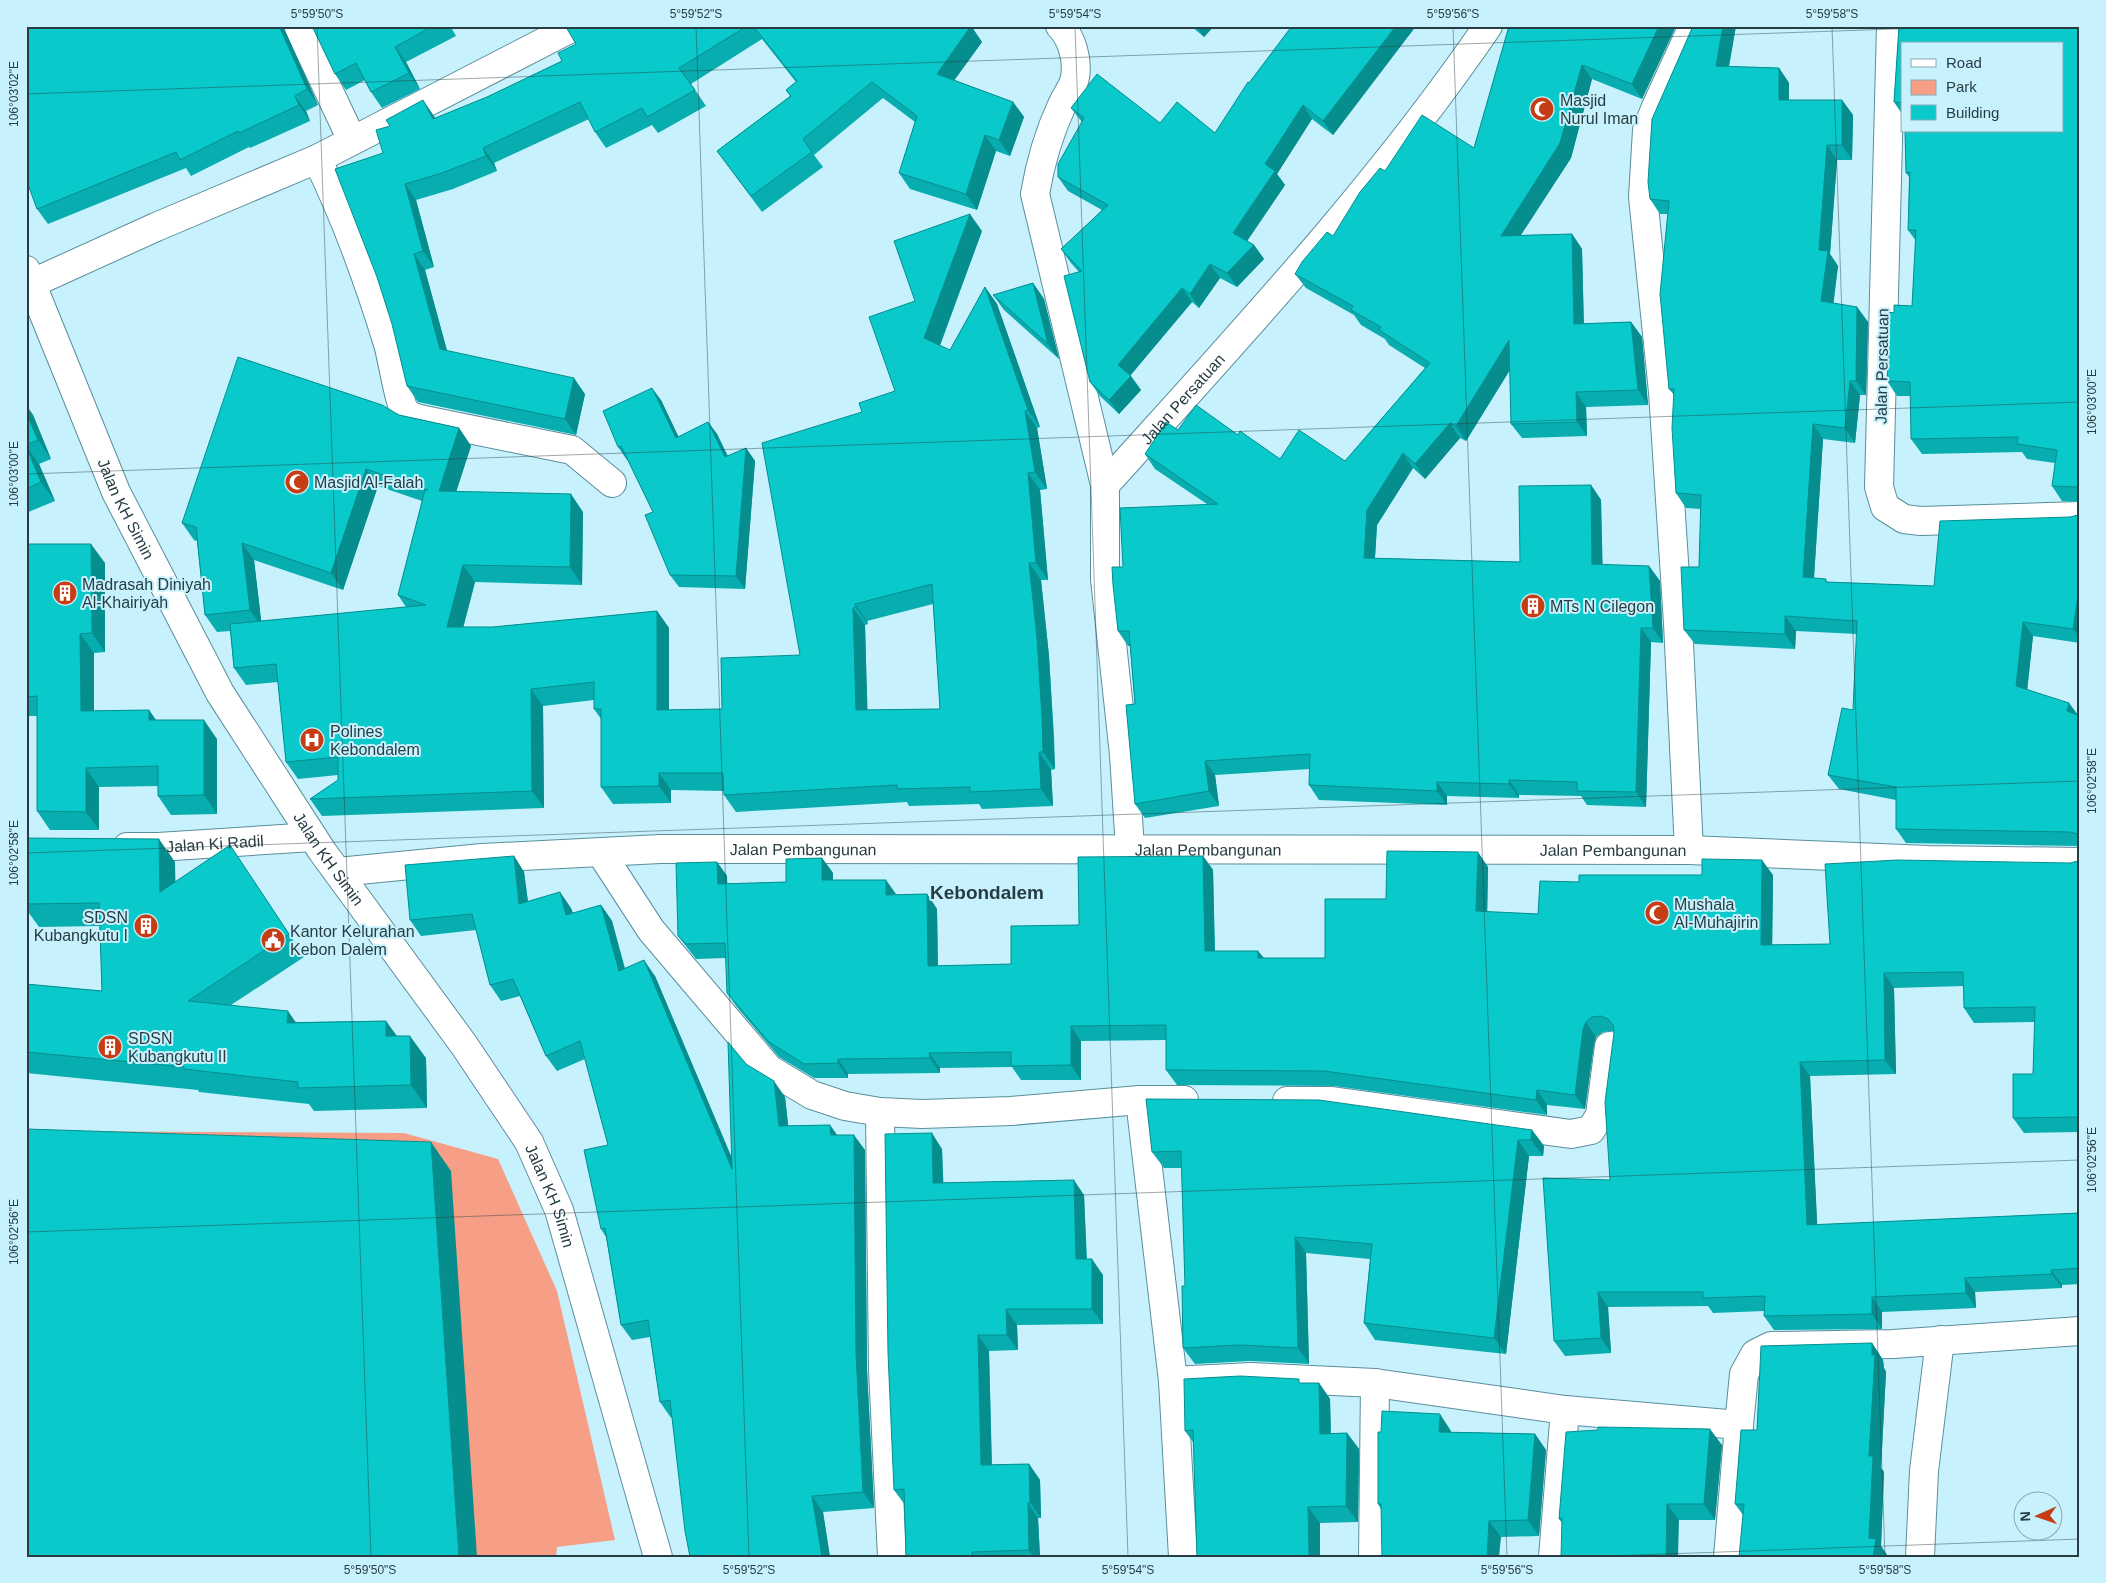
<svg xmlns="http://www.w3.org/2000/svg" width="2106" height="1583" font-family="Arial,sans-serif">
<rect width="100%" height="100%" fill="#c7f2fd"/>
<polygon fill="#f79e86" points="26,1131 404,1133 498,1159 557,1291 615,1540 557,1547 556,1557 26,1557"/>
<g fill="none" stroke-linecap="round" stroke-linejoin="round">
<defs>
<g id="street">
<polyline points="298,26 352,140"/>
<path d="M1060 26C1072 38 1078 60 1075 77 1074 86 1066 96 1062 105 1049 133 1040 164 1035 194L1105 485V579L1124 755 1130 849"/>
<polyline points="1891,26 1879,487 1885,507 1904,519 1921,521 2080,516"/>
<path d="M317 159C346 218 369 282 388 344 392 357 399 403 405 411 410 418 421 419 429 421L572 450 612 483"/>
<polyline points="26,286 156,227 317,159 575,26"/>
<path id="s1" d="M1105 485C1238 337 1375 191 1488 26"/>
<path id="s2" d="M127 847H158L313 837"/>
<polyline points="1689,850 1678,623 1663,392 1643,197 1647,130 1655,109 1693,26"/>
<polyline points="601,853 651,930 769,1069 812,1095 845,1106 880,1112 922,1114 1011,1111 1140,1100 1184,1100"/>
<path id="s3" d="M338 872 482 858 660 849 1689 850 1928 860 2080 862"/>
<polyline points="1140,1100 1173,1381 1183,1557"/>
<polyline points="1287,1101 1332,1101 1571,1134 1591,1130 1600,1115 1609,1046"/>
<polyline points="880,1112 883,1369 892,1557"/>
<polyline points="1173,1381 1251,1377 1375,1383 1565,1410 1739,1425 1744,1374 1755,1354 1771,1346 1893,1344 2080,1331"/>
<polyline points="1373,1557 1375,1383"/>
<polyline points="1553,1557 1565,1410"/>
<polyline points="1728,1557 1739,1425"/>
<polyline points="1920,1557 1924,1471 1940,1340"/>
</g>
<g id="secondary">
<path id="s4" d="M26 270 116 492 220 693 322 851 464 1045 529 1142 559 1210 658 1557"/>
</g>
</defs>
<use href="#street" stroke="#5a8e9b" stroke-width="30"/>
<use href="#secondary" stroke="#5a8e9b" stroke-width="30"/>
<use href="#street" stroke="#fff" stroke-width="28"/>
<use href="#secondary" stroke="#fff" stroke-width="28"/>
</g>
<g fill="#08adaf" fill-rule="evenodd">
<polygon points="26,26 283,26 318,105 306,111 310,121 250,148 249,147 191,176 186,168 48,224 37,209"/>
<polygon points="312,26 456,26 452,29 456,36 406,62 420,89 382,108 371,92 365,80 346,90 335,74"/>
<polygon points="567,26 971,26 982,42 954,80 1013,102 1024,117 1010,156 996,151 977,210 910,189 899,173 915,122 883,98 814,155 823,167 762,212 717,151 790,96 786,90 796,82 762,39 691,84 706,106 658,133 652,125 606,148 595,132 589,119 494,163 497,171 453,189 416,200 434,267 425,270 447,351 585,394 576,435 418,402 407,386 383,153 435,118 487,97 562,61 576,44"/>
<polygon points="1191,26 1214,26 1204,37"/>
<polygon points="1292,26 1416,26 1333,135 1312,119 1277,174 1285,185 1247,241 1254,245 1264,259 1237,287 1220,278 1199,308 1192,302 1130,376 1141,390 1119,414 1100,396 1090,382 1079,272 1071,263 1061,249 1102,210 1068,191 1058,177 1082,122 1071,108 1215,133 1249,83"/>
<polygon points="1509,26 1676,26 1642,99 1592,79 1571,158 1521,235 1572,234 1582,249 1584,324 1631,322 1642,337 1648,405 1586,407 1587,436 1522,438 1511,424 1510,370 1466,441 1460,438 1425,479 1413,468 1377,525 1375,558 1520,562 1591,485 1601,500 1602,565 1649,566 1660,581 1663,643 1651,642 1646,807 1587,805 1581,796 1519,795 1519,798 1447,796 1447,805 1319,800 1309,785 1310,769 1215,775 1219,806 1145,818 1135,804 1135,704 1130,646 1128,646 1118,631 1123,567 1207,504 1155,469 1145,454 1178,430 1238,435 1280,459 1345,461 1425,368 1389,345 1385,339 1361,325 1354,315 1306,288 1295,274 1333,236 1385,171 1474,148"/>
<polygon points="1693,26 1736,26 1729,67 1779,68 1789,83 1789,100 1842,100 1853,115 1852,160 1837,160 1830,254 1838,266 1833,303 1857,307 1868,322 1866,395 1860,395 1855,443 1823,439 1814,578 1828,582 1934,586 2070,517 2078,515 2080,513 2080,643 2033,636 2027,690 2069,703 2078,715 2080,716 2080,846 1906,843 1896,829 1896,800 1839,789 1828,775 1853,710 1857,634 1796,631 1795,649 1695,644 1684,630 1699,567 1701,509 1686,508 1676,493 1674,395 1669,389 1668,214 1660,214 1650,199"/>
<polygon points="1899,26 2080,26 2080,502 2062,501 2052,486 2055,463 2027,459 2022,452 1922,454 1911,439 1911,396 1897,396 1887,381 1889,312 1894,313 1894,305 1912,306 1916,241 1908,230 1909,177 1906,173 1905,131 2062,131 2062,44 1902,44 1902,114 1894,102"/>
<path d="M982 231 940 346 950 350 985 287 997 304 1040 427 1037 428 1047 489 1040 490 1048 580H1041L1049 656 1054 735 1055 769 1051 770 1053 806 982 809 979 804 909 806 907 802 736 812 724 795V791L671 790V803L613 804 601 787V719L594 709V700L543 706 544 808 322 816 310 799 338 780V775L298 779 286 762 278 682 246 685 234 668 230 631 217 632 205 615 197 541 194 540 182 523 399 415 459 428 471 446 456 491 583 512 582 585 475 582 463 627H493L657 611 669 628V710L722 709 800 655 862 412 895 391 915 301ZM378 486 422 501 398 595 406 607 261 621 254 560 343 590ZM933 604 940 709 867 710 865 625 868 624 867 621Z"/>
<polygon points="1033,283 1044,299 1059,359 1004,310 993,295"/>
<polygon points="661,400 678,437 708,422 717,434 728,456 746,448 755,461 745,589 679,587 670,575 653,512 628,460 627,460 618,447"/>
<polygon points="26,405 33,415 51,459 39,464 55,501 26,513"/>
<polygon points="26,544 105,563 105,652 94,653 94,711 149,710 156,720 217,739 217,814 171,815 158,796 158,786 99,787 99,830 50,830 37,811 37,716 29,716 26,712"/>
<polygon points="26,838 175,862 175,882 245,868 304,957 231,1005 296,1022 386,1021 396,1036 426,1058 427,1108 314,1111 309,1104 199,1092 198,1090 26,1073 26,984 102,991 100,926 39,927 26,909"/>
<polygon points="514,856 524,872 528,901 571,908 573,913 601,905 612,921 625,968 655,976 732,1158 746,1064 785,1097 788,1126 830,1125 837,1135 865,1150 867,1370 874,1508 823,1512 830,1557 690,1557 672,1417 671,1418 660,1402 650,1337 632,1340 621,1325 606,1237 601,1229 608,1145 585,1059 557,1071 546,1056 520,996 501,1001 490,985 476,930 421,936 410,920"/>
<polygon points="1203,856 1213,870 1215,951 1258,951 1264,958 1325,958 1386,899 1488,867 1487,912 1538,914 1579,882 1773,875 1772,945 1830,944 2078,861 2080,859 2080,1132 2024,1133 2013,1118 2033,1074 2035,1022 1974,1023 1964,1008 1964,986 1894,988 1896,1074 1810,1076 1817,1225 2080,1213 2080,1284 2062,1285 2062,1288 1975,1292 1976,1308 1882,1312 1882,1329 1774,1330 1764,1316 1764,1311 1713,1313 1708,1306 1608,1307 1611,1353 1565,1356 1554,1341 1610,1180 1614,1032 1612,1031 1603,1032 1596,1037 1594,1044 1585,1109 1547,1105 1547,1115 1334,1086 1177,1085 1166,1070 1166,1040 1081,1041 1081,1080 1021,1080 1012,1067 940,1068 940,1073 848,1074 848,1078 814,1078 779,1057 737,1007 727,993 726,958 696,959 689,950 678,936 717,862 727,876 727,884 786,882 822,858 833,873 833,880 896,895 927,894 937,909 938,966 1011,964"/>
<polygon points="1532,1130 1544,1146 1543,1156 1529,1156 1506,1354 1375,1340 1364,1323 1370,1259 1306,1253 1309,1364 1250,1361 1195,1364 1183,1348 1185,1286 1182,1168 1164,1168 1152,1152"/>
<polygon points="942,1149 943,1183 1084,1195 1087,1259 1103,1275 1103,1324 1017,1325 1018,1350 989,1351 992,1465 1029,1464 1040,1480 1041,1518 1038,1518 1040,1557 906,1557 905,1505 894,1490"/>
<polygon points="1872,1343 1883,1360 1884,1368 1886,1372 1881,1468 1884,1472 1881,1546 1887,1555 1743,1515 1735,1504 1757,1430"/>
<polygon points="1301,1383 1319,1383 1330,1399 1331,1434 1347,1433 1359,1449 1358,1522 1320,1523 1193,1442 1185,1431"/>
<polygon points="1451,1431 1451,1432 1535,1434 1546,1450 1539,1536 1501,1537 1381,1509 1378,1504"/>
<polygon points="1722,1445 1715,1520 1679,1520 1562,1523 1559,1519"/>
</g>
<g fill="#068d8e">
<polygon points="279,26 283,26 318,105 307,89"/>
<polygon points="971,26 982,42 948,89 937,74"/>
<polygon points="1196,26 1214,26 1204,37"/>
<polygon points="1396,26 1416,26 1333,135 1323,121"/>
<polygon points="1659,26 1676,26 1642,99 1632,84"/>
<polygon points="1723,26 1736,26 1726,81 1716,66"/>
<polygon points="395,47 406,62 420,89 409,73"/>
<polygon points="1582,65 1592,79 1571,158 1511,250 1501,236"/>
<polygon points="1779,68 1789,83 1789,115 1779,100"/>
<polygon points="295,96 306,111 310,121 299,105"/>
<polygon points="423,100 434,116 444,134 433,119"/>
<polygon points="1842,100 1853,115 1852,160 1842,145"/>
<polygon points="1013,102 1024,117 1010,156 999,140"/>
<polygon points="1303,105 1312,119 1277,174 1285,185 1243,247 1233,233 1265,164"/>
<polygon points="985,135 996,151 977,210 966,194"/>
<polygon points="1827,145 1837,160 1830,254 1838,266 1832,316 1821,301 1819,250"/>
<polygon points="483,148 494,163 497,171 486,156"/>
<polygon points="405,184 416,200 434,267 423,251"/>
<polygon points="970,214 982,231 936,355 924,338"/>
<polygon points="1572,234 1582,249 1584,339 1574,324"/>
<polygon points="1254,245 1264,259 1237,287 1227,273"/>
<polygon points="414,254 425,270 451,365 440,349"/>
<polygon points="1210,264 1220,278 1199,308 1190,294"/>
<polygon points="1033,283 1044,299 1059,359 1048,344"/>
<polygon points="985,287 997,304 1040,427 1028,410"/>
<polygon points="1182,288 1192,302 1128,378 1118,365"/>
<polygon points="1857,307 1868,322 1866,395 1856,381"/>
<polygon points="1631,322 1642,337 1648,405 1638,390"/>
<polygon points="1509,340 1519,355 1466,441 1456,426"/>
<polygon points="1131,376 1141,390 1119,414 1109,400"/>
<polygon points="574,378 585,394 576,435 565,419"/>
<polygon points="1850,381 1860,395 1855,443 1845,428"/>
<polygon points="652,388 661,400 685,450 676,438"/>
<polygon points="1576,392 1586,407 1587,436 1577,422"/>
<polygon points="26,405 33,415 51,459 38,440 26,412"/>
<polygon points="1025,411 1037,428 1047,489 1035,472"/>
<polygon points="708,422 717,434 734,470 725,457"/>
<polygon points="1450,423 1460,438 1425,479 1415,464"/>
<polygon points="1813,424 1823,439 1813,592 1803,577"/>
<polygon points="459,428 471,446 451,508 439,491"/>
<polygon points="26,446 39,464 55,501 41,482"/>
<polygon points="746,448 755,461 745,589 736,576"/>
<polygon points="1403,453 1413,468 1377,525 1374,572 1364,558 1367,510"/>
<polygon points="366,469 378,486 343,590 331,573"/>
<polygon points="1028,473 1040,490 1048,580 1036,563"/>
<polygon points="1591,485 1601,500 1603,579 1592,564"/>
<polygon points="571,494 583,512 582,585 570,567"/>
<polygon points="242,543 254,560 262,627 250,610"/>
<polygon points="91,544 105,563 105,652 92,633"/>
<polygon points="1029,563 1041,580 1049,656 1055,769 1043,752"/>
<polygon points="463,565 475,582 459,644 447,627"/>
<polygon points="1649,566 1660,581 1663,643 1653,628"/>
<polygon points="2078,595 2080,598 2080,638 2073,629"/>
<polygon points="855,604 867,621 868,624 856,607"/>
<polygon points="853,608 865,625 868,727 856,710"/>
<polygon points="657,611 669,628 669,727 657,710"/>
<polygon points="1785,616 1796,631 1795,649 1785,634"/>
<polygon points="2023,622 2033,636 2026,701 2016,686"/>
<polygon points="1641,628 1651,642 1646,807 1636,792"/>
<polygon points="80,634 94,653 94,730 81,711"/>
<polygon points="531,689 543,706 544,808 532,791"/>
<polygon points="2069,703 2079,717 2067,711"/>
<polygon points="149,710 162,729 149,720"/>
<polygon points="204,720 217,739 217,814 204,795"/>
<polygon points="1039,752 1051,770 1053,806 1041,789"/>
<polygon points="1205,761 1215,775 1219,806 1209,791"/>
<polygon points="86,768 99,787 99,830 86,812"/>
<polygon points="659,773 671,790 671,803 659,786"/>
<polygon points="1509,780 1519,795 1519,798 1509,784"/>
<polygon points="1437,782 1447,796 1447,805 1437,791"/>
<polygon points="159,839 175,862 176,915 160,892"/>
<polygon points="230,845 245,868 304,957 289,934"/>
<polygon points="1478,852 1488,867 1487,926 1476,911"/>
<polygon points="514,856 524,872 530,919 519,904"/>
<polygon points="1203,856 1213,870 1215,965 1205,951"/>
<polygon points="822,858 833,873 833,895 822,880"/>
<polygon points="1762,860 1773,875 1772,960 1761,945"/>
<polygon points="717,862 727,876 728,899 718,884"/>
<polygon points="886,880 896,894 886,895"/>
<polygon points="560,892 571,908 577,930 566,915"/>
<polygon points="927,894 937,909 938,981 928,966"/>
<polygon points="601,905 612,921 629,987 619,971"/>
<polygon points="1258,951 1269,965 1258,958"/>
<polygon points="644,960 655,976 743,1185 732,1169"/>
<polygon points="1884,973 1894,988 1896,1074 1885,1060"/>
<polygon points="288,1011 304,1034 287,1023"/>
<polygon points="386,1021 402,1043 386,1036"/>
<polygon points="1586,1022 1596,1037 1594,1044 1585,1109 1575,1095 1583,1029"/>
<polygon points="1071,1026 1081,1041 1081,1080 1071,1065"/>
<polygon points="410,1036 426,1058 427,1108 411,1085"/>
<polygon points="929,1053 940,1068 940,1073 930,1058"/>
<polygon points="838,1059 848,1074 848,1078 838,1063"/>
<polygon points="1800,1062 1810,1076 1818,1240 1807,1225"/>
<polygon points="774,1081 785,1097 790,1142 779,1126"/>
<polygon points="1537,1090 1547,1105 1547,1115 1536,1100"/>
<polygon points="830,1125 841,1141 831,1135"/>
<polygon points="1532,1130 1544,1146 1543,1156 1531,1140"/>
<polygon points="932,1133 942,1149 944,1199 933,1183"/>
<polygon points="854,1135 865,1150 867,1370 874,1508 863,1492 856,1354"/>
<polygon points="1518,1140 1529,1156 1506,1354 1494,1338"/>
<polygon points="431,1142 451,1171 477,1557 459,1557"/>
<polygon points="1074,1180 1084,1195 1087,1275 1076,1259"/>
<polygon points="1295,1237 1306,1253 1309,1364 1298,1348"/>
<polygon points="1092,1259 1103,1275 1103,1324 1092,1309"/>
<polygon points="2051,1270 2062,1285 2062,1288 2052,1274"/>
<polygon points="1965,1278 1975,1292 1976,1308 1966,1293"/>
<polygon points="1598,1292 1608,1307 1611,1353 1601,1338"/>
<polygon points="1872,1297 1882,1312 1882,1329 1872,1314"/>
<polygon points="1006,1309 1017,1325 1018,1350 1007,1335"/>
<polygon points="978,1335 989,1351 992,1481 981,1465"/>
<polygon points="1872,1343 1883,1360 1884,1368 1886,1372 1881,1468 1884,1472 1881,1546 1887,1555 1887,1557 1873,1557 1869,1538 1869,1456"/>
<polygon points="1319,1383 1330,1399 1331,1450 1320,1434"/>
<polygon points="1440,1414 1451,1431 1450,1449 1439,1432"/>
<polygon points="1710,1429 1722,1445 1715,1520 1704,1504"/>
<polygon points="1347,1433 1359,1449 1358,1522 1346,1506"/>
<polygon points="1535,1434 1546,1450 1539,1536 1528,1520"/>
<polygon points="1029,1464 1040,1480 1041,1518 1030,1502"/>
<polygon points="812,1496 823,1512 830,1557 822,1557"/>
<polygon points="1028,1503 1038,1518 1040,1557 1034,1557 1029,1550"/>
<polygon points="1667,1504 1679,1520 1678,1557 1666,1557"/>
<polygon points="1308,1507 1320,1523 1320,1557 1309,1557"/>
<polygon points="1489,1521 1501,1537 1499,1557 1487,1557"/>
</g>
<g fill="#09c9cb" stroke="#068d8e" fill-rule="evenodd">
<polygon points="26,26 279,26 307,89 295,96 299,105 239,133 238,131 180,160 176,152 37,209 26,179"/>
<polygon points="312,26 433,26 395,47 409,73 371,92 356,63 335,74"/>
<polygon points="567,26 747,26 679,68 695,90 647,117 642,108 595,132 580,102 483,148 486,156 442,173 405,184 423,251 414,254 440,349 574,378 565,419 407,386 392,324 377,277 335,169 383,153 376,130 390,126 386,120 423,100 433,119 487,97 562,61 558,53 576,44 566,27"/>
<polygon points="753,26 971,26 937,74 1013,102 999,140 985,135 966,194 899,173 917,116 872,82 803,139 812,152 751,196 717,151 791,96 786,90 797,81"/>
<polygon points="1292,26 1396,26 1323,121 1303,105 1265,164 1275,171 1233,233 1254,245 1227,273 1210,264 1190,294 1182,288 1118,365 1131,376 1109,400 1090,382 1064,276 1082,271 1061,249 1108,205 1058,177 1058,164 1084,118 1071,108 1097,74 1160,123 1177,102 1215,133 1248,82 1249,83"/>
<polygon points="1509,26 1659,26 1632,84 1582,65 1560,143 1501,236 1572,234 1574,324 1631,322 1638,390 1576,392 1577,422 1511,424 1509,340 1456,426 1450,423 1415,464 1403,453 1367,510 1364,558 1520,562 1519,486 1591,485 1592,564 1649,566 1653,628 1641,628 1636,792 1577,791 1577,782 1509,780 1509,784 1437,782 1437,791 1309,785 1310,754 1205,761 1209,791 1135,804 1126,705 1135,704 1129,631 1118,631 1113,585 1112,567 1123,567 1120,508 1218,504 1145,454 1166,422 1178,430 1196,405 1238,435 1240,431 1280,459 1299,430 1345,461 1430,363 1379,330 1381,327 1351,310 1353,306 1295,274 1302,262 1327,232 1333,236 1360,192 1380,168 1385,171 1422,115 1474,148"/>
<polygon points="1693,26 1723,26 1716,66 1779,68 1779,100 1842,100 1842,145 1827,145 1819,250 1828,251 1821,301 1857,307 1856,381 1850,381 1845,428 1813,424 1803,577 1826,579 1826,582 1934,586 1940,521 2070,517 2078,515 2080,513 2080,595 2078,595 2073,629 2023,622 2016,686 2069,703 2067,711 2080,716 2080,836 2078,834 2070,832 1896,829 1896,787 1828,775 1842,708 1853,710 1857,621 1785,616 1785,634 1684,630 1681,567 1699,567 1701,495 1676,493 1672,428 1674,389 1669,389 1660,294 1669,201 1650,199 1648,182 1652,119"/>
<polygon points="1899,26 2080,26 2080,490 2077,487 2052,486 2057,450 2017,444 2018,437 1911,439 1910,382 1887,381 1889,312 1894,313 1894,305 1912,306 1916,230 1908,230 1910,172 1906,173 1905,131 2062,131 2062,44 1902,44 1902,103 1894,102"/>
<path d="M970 214 924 338 950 350 985 287 1028 410 1025 411 1035 472 1028 473 1036 563H1029L1037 638 1042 718 1043 752H1039L1041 789 970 792V787L897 789V785L724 795 723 773H659V786L601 787V709H594V682L531 689 532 791 310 799 338 780V757L286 762 276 664 234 668 230 624 426 605 398 595 425 490H428L366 469 331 573 242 543 250 610 205 615 196 527 182 523 238 357 382 405 399 415 459 428 439 491 571 494 570 567 463 565 447 627H493L657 611V710L722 709 721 658 800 655 762 443 862 412 859 403 895 391 869 317 915 301 894 241ZM932 584 940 709 856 710 853 608 856 607 855 604Z"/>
<polygon points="1033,283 1048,344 993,295"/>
<polygon points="652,388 676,438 708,422 725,457 746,448 736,576 670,575 645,515 653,512 621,446 618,447 603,411"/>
<polygon points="26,412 38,440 26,445"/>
<polygon points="26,446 41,482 26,489"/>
<polygon points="26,544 91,544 92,633 80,634 81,711 149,710 149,720 204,720 204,795 158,796 158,766 86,768 86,812 37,811 37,696 26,697"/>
<polygon points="26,838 159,839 160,892 230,845 289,934 188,1001 288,1011 287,1023 386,1021 386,1036 410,1036 411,1085 298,1088 298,1082 184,1069 184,1067 26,1052 26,984 102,991 99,903 26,904"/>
<polygon points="1387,851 1478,852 1476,911 1538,914 1540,881 1579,882 1579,875 1702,875 1702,859 1762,860 1761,945 1830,944 1825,864 1897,860 2070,863 2078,861 2080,859 2080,1117 2013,1118 2013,1074 2033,1074 2035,1007 1964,1008 1963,972 1884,973 1885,1060 1800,1062 1807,1225 2080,1213 2080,1268 2051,1270 2052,1274 1965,1278 1966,1293 1872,1297 1872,1314 1764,1316 1765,1296 1703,1298 1703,1292 1598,1292 1601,1338 1554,1341 1543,1178 1610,1180 1605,1102 1614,1033 1613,1025 1608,1019 1601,1016 1592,1017 1586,1022 1583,1029 1575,1095 1537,1090 1536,1100 1324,1071 1166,1070 1166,1025 1071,1026 1071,1065 1011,1066 1011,1052 929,1053 930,1058 838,1059 838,1063 804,1064 769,1042 727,993 725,943 686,944 678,936 676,863 717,862 718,884 786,882 786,859 822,858 822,880 886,880 886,895 927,894 928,966 1011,964 1011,926 1079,925 1078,857 1203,856 1205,951 1258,951 1258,958 1325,958 1325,899 1386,899"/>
<polygon points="514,856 519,904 560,892 566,915 601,905 619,971 644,960 732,1169 728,1042 746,1064 774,1081 779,1126 830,1125 831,1135 854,1135 856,1354 863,1492 812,1496 822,1557 690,1557 685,1531 670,1400 660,1402 648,1320 621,1325 605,1228 601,1229 584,1150 608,1145 580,1041 546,1056 513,979 490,985 472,914 410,920 405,865"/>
<polygon points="1146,1099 1319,1100 1532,1130 1531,1140 1518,1140 1494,1338 1364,1323 1372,1244 1295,1237 1298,1348 1239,1345 1183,1348 1182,1286 1185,1286 1181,1151 1152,1152"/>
<polygon points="26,1129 431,1142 459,1557 26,1557"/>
<polygon points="932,1133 933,1183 1074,1180 1076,1259 1092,1259 1092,1309 1006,1309 1007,1335 978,1335 981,1465 1029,1464 1030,1502 1028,1503 1029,1550 972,1552 972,1557 906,1557 904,1489 894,1490 888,1353 885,1134"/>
<polygon points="1872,1343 1872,1355 1875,1355 1869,1456 1873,1456 1869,1538 1876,1539 1873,1557 1739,1557 1744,1504 1735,1504 1741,1430 1757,1430 1761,1346"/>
<polygon points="1240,1376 1299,1379 1299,1383 1319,1383 1320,1434 1347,1433 1346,1506 1308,1507 1309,1557 1197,1557 1193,1430 1185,1431 1184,1379"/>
<polygon points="1382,1411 1440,1414 1439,1432 1535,1434 1528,1520 1489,1521 1487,1557 1382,1557 1381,1504 1378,1504 1378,1432 1381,1432"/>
<polygon points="1598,1427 1710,1429 1704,1504 1667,1504 1666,1557 1561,1557 1562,1518 1559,1519 1566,1432 1598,1430"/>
</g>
<path fill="none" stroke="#273d43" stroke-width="1" stroke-opacity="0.45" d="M317 26 371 1557M696 26 749 1557M1075 26 1128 1557M1453 26 1507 1557M1832 26 1885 1557M26 94 1980 26M26 474 2080 402M26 853 2080 781M26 1232 2080 1160M1583 1557 2080 1539"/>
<defs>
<symbol id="mosque-disc" viewBox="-11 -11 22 22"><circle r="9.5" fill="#c63d15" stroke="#c7f2fd"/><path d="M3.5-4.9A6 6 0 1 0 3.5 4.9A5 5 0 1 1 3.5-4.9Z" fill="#fff"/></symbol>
<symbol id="building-disc" viewBox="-11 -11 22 22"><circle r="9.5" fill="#c63d15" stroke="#c7f2fd"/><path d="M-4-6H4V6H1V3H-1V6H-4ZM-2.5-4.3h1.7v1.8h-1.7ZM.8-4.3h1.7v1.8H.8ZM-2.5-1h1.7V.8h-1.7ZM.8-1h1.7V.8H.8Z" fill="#fff"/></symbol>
<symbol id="hospital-disc" viewBox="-11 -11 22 22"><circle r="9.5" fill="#c63d15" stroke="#c7f2fd"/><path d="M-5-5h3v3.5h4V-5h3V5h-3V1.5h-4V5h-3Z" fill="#fff"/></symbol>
<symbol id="civic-disc" viewBox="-11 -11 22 22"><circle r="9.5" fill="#c63d15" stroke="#c7f2fd"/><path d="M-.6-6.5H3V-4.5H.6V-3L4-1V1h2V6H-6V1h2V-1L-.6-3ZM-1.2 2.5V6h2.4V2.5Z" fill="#fff"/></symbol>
</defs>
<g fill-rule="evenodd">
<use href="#mosque-disc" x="1528" y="95" width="28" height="28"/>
<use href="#mosque-disc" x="283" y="468" width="28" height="28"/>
<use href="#building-disc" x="51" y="579" width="28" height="28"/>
<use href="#building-disc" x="1519" y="592" width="28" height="28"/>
<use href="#hospital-disc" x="298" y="726" width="28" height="28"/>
<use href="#mosque-disc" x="1643" y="899" width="28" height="28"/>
<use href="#building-disc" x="132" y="912" width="28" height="28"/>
<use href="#civic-disc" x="259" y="926" width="28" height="28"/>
<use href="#building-disc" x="96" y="1033" width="28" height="28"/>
</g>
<g text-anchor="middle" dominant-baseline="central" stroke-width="4" stroke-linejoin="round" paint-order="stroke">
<g font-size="16" fill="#273d43" stroke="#c7f2fd" text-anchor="start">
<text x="1560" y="100">Masjid<tspan x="1560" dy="18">Nurul Iman</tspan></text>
<text x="314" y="482">Masjid Al-Falah</text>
<text x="82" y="584">Madrasah Diniyah<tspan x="82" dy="18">Al-Khairiyah</tspan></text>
<text x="1550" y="606">MTs N Cilegon</text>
<text x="330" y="731">Polines<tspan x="330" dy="18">Kebondalem</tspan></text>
<text x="1674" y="904">Mushala<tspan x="1674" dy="18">Al-Muhajirin</tspan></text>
<text x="128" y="917" text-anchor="end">SDSN<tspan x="128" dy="18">Kubangkutu I</tspan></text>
<text x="290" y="931">Kantor Kelurahan<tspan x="290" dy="18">Kebon Dalem</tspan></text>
<text x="128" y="1038">SDSN<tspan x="128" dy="18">Kubangkutu II</tspan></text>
</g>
<g font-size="16" fill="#273d43" stroke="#c7f2fd">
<text transform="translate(1882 366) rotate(-89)">Jalan Persatuan</text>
<text stroke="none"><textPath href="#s1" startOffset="116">Jalan Persatuan</textPath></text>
<text stroke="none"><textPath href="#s4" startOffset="259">Jalan KH Simin</textPath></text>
<text stroke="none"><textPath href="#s2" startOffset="88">Jalan Ki Radil</textPath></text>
<text stroke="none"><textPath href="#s3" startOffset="871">Jalan Pembangunan</textPath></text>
<text stroke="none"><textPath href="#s3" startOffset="1276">Jalan Pembangunan</textPath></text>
<text stroke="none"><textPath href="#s3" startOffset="466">Jalan Pembangunan</textPath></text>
<text stroke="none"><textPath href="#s4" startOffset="664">Jalan KH Simin</textPath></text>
<text stroke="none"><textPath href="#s4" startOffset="1069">Jalan KH Simin</textPath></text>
</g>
<g font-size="19" font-weight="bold" fill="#273d43" stroke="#c7f2fd">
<text x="987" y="892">Kebondalem</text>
</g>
</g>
<rect width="2106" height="1583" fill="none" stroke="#c7f2fd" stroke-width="55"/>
<rect x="1901" y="42" width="162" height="90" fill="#c7f2fd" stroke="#87aab3"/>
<rect x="1911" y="59" width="25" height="8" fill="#ffffff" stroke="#87aab3"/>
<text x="1946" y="68" font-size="15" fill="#273d43">Road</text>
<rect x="1911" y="80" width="25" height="15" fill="#f79e86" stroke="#87aab3"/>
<text x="1946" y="92" font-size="15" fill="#273d43">Park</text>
<rect x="1911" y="105" width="25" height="15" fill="#09c9cb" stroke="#87aab3"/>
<text x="1946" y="118" font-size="15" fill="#273d43">Building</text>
<g transform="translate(2038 1516) rotate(268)"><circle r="24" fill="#c7f2fd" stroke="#87aab3"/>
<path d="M0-4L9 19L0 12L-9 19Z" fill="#c63d15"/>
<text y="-8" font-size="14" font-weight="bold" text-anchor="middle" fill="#273d43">N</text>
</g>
<rect x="28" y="28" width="2050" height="1528" fill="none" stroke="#273d43" stroke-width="2"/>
<g font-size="12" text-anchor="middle" fill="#273d43">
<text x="317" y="18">5°59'50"S</text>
<text x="696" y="18">5°59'52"S</text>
<text x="1075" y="18">5°59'54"S</text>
<text x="1453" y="18">5°59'56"S</text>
<text x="1832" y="18">5°59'58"S</text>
<text transform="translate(14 94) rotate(-90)" y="4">106°03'02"E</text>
<text transform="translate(2092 402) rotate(-90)" y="4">106°03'00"E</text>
<text transform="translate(14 474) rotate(-90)" y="4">106°03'00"E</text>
<text transform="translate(2092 781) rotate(-90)" y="4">106°02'58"E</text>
<text transform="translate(14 853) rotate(-90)" y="4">106°02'58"E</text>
<text transform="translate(2092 1160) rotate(-90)" y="4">106°02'56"E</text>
<text transform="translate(14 1232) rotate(-90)" y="4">106°02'56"E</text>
<text x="370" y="1574">5°59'50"S</text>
<text x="749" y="1574">5°59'52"S</text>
<text x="1128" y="1574">5°59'54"S</text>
<text x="1507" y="1574">5°59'56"S</text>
<text x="1885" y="1574">5°59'58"S</text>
</g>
</svg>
